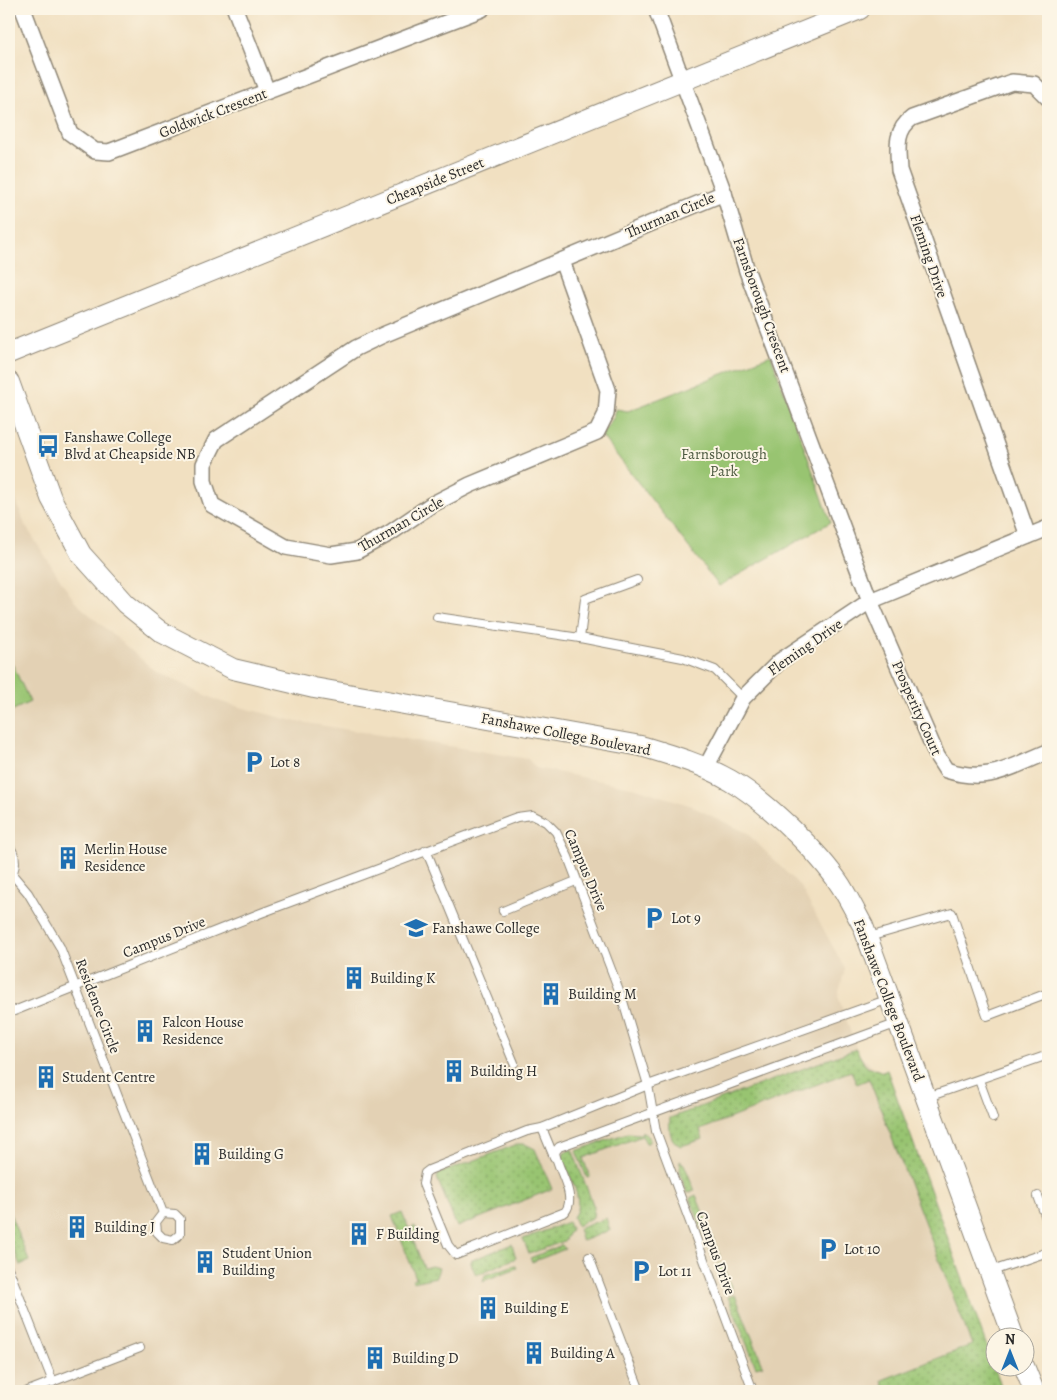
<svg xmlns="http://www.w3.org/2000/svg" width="1057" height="1400" font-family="Alegreya,serif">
<defs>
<pattern id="grass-dots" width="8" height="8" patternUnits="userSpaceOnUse" patternTransform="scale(1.25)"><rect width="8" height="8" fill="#98c471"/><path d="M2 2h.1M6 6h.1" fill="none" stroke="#7c9f5d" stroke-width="1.8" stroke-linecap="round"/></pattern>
</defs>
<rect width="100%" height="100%" fill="#fcf5e5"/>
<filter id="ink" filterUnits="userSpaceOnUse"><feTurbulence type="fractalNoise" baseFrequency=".02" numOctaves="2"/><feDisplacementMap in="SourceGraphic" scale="10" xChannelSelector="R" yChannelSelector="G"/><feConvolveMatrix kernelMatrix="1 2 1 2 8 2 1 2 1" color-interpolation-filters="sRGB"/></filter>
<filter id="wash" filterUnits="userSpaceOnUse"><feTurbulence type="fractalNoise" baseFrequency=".0096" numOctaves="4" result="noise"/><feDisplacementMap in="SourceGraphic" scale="20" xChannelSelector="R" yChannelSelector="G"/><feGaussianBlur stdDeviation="1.12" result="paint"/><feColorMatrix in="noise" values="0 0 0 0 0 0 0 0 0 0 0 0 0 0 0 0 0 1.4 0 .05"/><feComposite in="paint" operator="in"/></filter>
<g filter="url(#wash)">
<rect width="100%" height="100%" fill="#f1e0c1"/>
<polygon fill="#e3d1b4" points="9,480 25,525 75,602 156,672 221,702 294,721 528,759 536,768 636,788 689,805 747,833 800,886 845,969 838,996 859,1056 879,1070 994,1391 9,1391"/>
<g fill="url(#grass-dots)" stroke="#62784e">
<path d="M856 1049 865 1065 883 1072 887 1070 1003 1391 885 1390 882 1380 972 1345 869 1079 857 1084 851 1071 700 1130 703 1139 681 1146C669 1141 669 1129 670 1118Z"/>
<polygon points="642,1131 650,1139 648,1143 646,1143 642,1136 583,1158 590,1177 587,1178 576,1151 627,1133 641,1134"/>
<polygon points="518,1144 525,1144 535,1149 552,1189 457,1227 437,1178 438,1174"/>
<path d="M572 1149 594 1207 593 1217 577 1226 573 1217C586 1201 569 1176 562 1159L564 1153Z"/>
<polygon points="680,1161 684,1164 695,1191 687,1193 680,1173"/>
<polygon points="696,1195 721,1259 715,1262 690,1198"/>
<polygon points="9,1211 29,1261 20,1265 9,1237"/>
<polygon points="402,1212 409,1229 415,1226 418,1234 412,1237 424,1268 431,1266 439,1268 436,1277 413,1282 413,1279 416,1278 392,1216"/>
<polygon points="606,1218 610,1230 582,1241 578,1229"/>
<polygon points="568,1222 571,1229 564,1241 529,1254 523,1239"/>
<polygon points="512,1244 516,1258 476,1275 470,1261"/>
<polygon points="562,1245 565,1249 532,1262 530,1258"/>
<polygon points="722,1263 733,1292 727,1294 716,1266"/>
<polygon points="515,1265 517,1268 483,1281 485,1275"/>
<polygon points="735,1295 763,1365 756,1367 728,1297"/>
</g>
<g fill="#98c471" stroke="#62784e">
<polygon points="771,355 831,522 719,586 601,435 614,417 616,409 628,411"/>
<polygon points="9,657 30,702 9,712"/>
</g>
</g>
<g filter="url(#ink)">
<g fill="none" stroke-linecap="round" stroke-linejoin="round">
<defs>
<g id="service">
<polyline points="437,617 580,638 683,658 715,670 743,698"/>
<polyline points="580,638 585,599 637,580"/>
<path d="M9 846C17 856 17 868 9 879"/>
<polyline points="426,850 514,1063"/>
<polyline points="12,874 28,893 60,947 163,1213 156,1222 157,1232 163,1238 173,1240 180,1234 180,1219 175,1214 163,1213"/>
<polyline points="503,911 576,881"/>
<polyline points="869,937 952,913 987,1016 1048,993"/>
<path d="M889 999 648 1085 542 1128 527 1131 429 1170 425 1173 423 1184 448 1245 456 1255 565 1212C578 1196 557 1170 555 1152L559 1147 898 1023"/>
<polyline points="9,1013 261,913 517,817 532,815 546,822 556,832 568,857 622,998 648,1085 656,1131 753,1391"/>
<polyline points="979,1080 993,1118"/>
<polyline points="928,1097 1048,1055"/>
<polyline points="542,1128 554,1157"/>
<polyline points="1038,1196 1048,1223"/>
<polyline points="589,1257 640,1391"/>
<polyline points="9,1270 53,1382"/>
<polyline points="992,1271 1048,1252"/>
<polyline points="28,1391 140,1348"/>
</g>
<g id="minor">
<polyline points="23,9 70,133 95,151 109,152 482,9"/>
<polyline points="235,9 267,91"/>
<path d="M656 9 724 193 747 271 870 601 937 756 946 770C988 784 1010 767 1048 752"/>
<polyline points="562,261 608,390 606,414 597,432 470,485 431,505 390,533 357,551 331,555 286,547 212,505 204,481 204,464 216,440 356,348 383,335 724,193"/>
<path d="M1028 536 899 170C898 150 894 131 912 118L1012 82 1034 84 1048 98"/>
<polyline points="705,769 743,698 780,661 870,601 1048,528"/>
</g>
<g id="tertiary">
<polyline points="9,353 860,9"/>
<path d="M9 382 51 498 81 554 126 604 161 632 233 669 314 688 641 746C671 755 702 764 730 780 765 800 819 852 841 886 849 899 856 913 863 926L1014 1338"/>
<polyline points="1024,1366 1034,1391"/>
</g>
</defs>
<use href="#service" stroke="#8e8676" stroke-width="10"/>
<use href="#minor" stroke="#8e8676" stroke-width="18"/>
<use href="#tertiary" stroke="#8e8676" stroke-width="22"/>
<use href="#service" stroke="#fff" stroke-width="8"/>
<use href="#minor" stroke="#fff" stroke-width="15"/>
<use href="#tertiary" stroke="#fff" stroke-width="20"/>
</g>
</g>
<defs>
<symbol id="bus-bare" viewBox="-9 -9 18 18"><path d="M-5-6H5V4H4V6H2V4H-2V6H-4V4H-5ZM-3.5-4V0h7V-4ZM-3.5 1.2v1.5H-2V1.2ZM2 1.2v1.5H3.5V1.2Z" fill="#1f6fb2" stroke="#fcf5e5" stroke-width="2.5" paint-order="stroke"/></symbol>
<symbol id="parking-bare" viewBox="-9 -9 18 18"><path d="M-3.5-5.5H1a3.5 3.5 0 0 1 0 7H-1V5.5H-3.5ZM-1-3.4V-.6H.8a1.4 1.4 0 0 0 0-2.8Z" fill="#1f6fb2" stroke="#fcf5e5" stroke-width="2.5" paint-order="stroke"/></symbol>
<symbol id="building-bare" viewBox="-9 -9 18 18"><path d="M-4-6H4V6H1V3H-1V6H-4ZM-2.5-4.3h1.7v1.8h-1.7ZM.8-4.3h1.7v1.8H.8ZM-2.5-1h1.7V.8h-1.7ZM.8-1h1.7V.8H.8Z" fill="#1f6fb2" stroke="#fcf5e5" stroke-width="2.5" paint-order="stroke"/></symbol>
<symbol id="university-bare" viewBox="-9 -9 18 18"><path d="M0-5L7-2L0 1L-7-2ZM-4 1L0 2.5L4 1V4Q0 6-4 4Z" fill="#1f6fb2" stroke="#fcf5e5" stroke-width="2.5" paint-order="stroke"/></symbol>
</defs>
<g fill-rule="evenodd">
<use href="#bus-bare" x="32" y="430" width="32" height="32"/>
<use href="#parking-bare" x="238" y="746" width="32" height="32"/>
<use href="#building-bare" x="52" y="842" width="32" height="32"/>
<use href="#parking-bare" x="638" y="902" width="32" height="32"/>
<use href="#university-bare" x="400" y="912" width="32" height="32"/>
<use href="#building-bare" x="338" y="962" width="32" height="32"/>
<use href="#building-bare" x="535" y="978" width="32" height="32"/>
<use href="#building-bare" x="129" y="1015" width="32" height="32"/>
<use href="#building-bare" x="438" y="1055" width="32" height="32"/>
<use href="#building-bare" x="30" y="1061" width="32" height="32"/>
<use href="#building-bare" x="186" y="1138" width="32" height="32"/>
<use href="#building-bare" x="61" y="1211" width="32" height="32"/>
<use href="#building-bare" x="343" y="1218" width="32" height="32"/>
<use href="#parking-bare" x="812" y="1233" width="32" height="32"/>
<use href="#building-bare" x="189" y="1246" width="32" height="32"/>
<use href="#parking-bare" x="625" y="1255" width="32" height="32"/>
<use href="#building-bare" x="472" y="1292" width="32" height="32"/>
<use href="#building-bare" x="518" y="1337" width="32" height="32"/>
<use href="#building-bare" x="359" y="1342" width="32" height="32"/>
</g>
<g text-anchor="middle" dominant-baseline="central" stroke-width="4" stroke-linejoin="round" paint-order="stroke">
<g font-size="15" fill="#2b2b2b" stroke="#fcf5e5">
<text transform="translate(213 113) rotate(-21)">Goldwick Crescent</text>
<text transform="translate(435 181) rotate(-22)">Cheapside Street</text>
<text transform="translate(670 215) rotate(-23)">Thurman Circle</text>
<text transform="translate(929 256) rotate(71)">Fleming Drive</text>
<text transform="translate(762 305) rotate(70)">Farnsborough Crescent</text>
<text transform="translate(401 524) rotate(-30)">Thurman Circle</text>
<text transform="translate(805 647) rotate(-35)">Fleming Drive</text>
<text transform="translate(917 708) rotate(66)">Prosperity Court</text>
<text transform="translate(566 734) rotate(11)">Fanshawe College Boulevard</text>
<text transform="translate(586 870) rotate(67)">Campus Drive</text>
<text transform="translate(164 937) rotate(-22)">Campus Drive</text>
<text transform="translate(889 1000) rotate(69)">Fanshawe College Boulevard</text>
<text transform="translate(98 1006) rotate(69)">Residence Circle</text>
<text transform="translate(716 1253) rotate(70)">Campus Drive</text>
</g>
<g font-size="15" fill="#2b2b2b" stroke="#fcf5e5" text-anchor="start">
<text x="64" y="437">Fanshawe College<tspan x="64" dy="17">Blvd at Cheapside NB</tspan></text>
<text x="270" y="762">Lot 8</text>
<text x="84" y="849">Merlin House<tspan x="84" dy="17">Residence</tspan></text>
<text x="671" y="918">Lot 9</text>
<text x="432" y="928">Fanshawe College</text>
<text x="370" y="978">Building K</text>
<text x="568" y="994">Building M</text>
<text x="162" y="1022">Falcon House<tspan x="162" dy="17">Residence</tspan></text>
<text x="470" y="1071">Building H</text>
<text x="62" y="1077">Student Centre</text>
<text x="218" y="1154">Building G</text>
<text x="94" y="1227">Building J</text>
<text x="376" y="1234">F Building</text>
<text x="844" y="1249">Lot 10</text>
<text x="222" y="1253">Student Union<tspan x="222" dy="17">Building</tspan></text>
<text x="658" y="1271">Lot 11</text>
<text x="504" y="1308">Building E</text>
<text x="550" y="1353">Building A</text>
<text x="392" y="1358">Building D</text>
</g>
<g font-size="15" fill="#4c5940" stroke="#fcf5e5">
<text x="724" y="454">Farnsborough<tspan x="724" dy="17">Park</tspan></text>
</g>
</g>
<rect width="1057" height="1400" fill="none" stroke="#fcf5e5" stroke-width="30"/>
<g transform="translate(1010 1352)"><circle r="24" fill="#fcf5e5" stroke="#a8a49b"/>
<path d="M0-4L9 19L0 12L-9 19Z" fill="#1f6fb2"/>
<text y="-8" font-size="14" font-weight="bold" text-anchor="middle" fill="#2b2b2b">N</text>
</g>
</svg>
